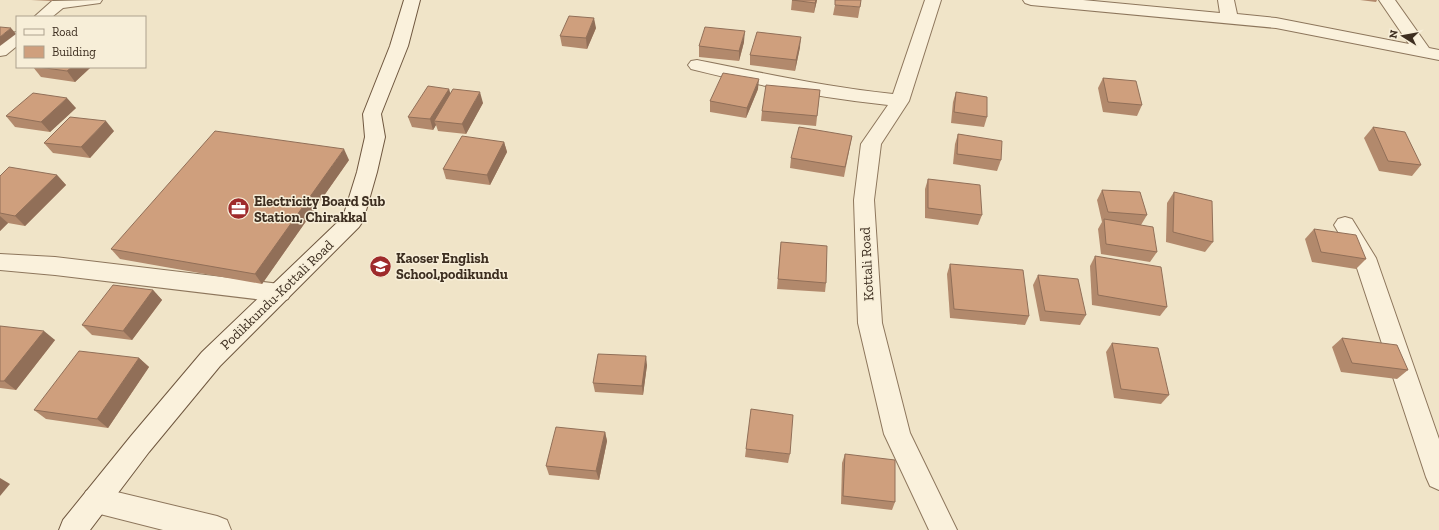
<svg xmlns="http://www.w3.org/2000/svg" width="1439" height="530" font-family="'Zilla Slab',serif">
<rect width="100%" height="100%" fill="#f0e4c8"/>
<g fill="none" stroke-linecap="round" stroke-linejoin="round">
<defs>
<g id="minor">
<polygon points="102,0 100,3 63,8 52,17 34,17 52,1"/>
<path d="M925 0H941L909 101 881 144 874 200 882 323 910 433 957 530H929L884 434 858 323 854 200 861 144 888 105C822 98 755 85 691 69L688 65 691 61 697 60C762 73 827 87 893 94Z"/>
<polygon points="1023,0 1083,0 1220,13 1218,0 1234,0 1237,14 1276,18 1409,44 1379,0 1395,0 1429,48 1439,50 1439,60 1276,28 1031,5 1025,3"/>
<polygon points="17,32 17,46 6,55 0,56 0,42 11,33"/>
<polygon points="1345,217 1352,219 1376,258 1439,439 1439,490 1430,486 1426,477 1354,259 1334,225 1338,219"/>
<polygon points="0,254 55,257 280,284 288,287 291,293 288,299 280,302 55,275 0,270"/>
<polygon points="96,487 217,516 227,520 231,530 163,530 96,513 86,509 82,500 86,491"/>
</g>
<polygon id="secondary" points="404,0 420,0 408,46 381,114 385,137 377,172 363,221 359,227 220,366 149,452 90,530 59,530 63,520 131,436 202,352 343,217 357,172 365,137 363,114 390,46"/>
</defs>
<use href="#minor" stroke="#8d765c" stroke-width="2"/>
<use href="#secondary" stroke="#6f573f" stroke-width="2"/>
<use href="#minor" fill="#faf1dc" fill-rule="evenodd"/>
<use href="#secondary" fill="#faf1dc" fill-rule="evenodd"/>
</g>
<g fill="#b2896c">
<polygon points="31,0 53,0 52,1"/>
<polygon points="792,0 817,0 814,13 791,10"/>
<polygon points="1360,0 1377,0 1376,2"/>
<polygon points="835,5 860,7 858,18 833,15"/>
<polygon points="596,28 587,49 562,46 560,36"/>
<polygon points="744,42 739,61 699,57 699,46"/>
<polygon points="800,47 795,71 750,65 750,55"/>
<polygon points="33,67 91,67 75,82 41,77"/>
<polygon points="1103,78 1142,105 1137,116 1103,112 1098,88"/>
<polygon points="449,89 450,94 483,103 466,134 438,131 436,125 433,130 412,127 408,117"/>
<polygon points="758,89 746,118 710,112 710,101"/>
<polygon points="820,90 816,126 761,121 762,111"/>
<polygon points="956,92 987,117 984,127 951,123 953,102"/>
<polygon points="76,108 50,132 15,127 6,116"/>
<polygon points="1373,127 1421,165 1412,176 1379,171 1364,138"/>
<polygon points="114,131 90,158 53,153 44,143"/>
<polygon points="958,134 1001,160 997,171 953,164 955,144"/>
<polygon points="852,136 844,177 790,168 791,158"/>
<polygon points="504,142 507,152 490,185 446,179 443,169"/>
<polygon points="349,160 262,284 120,259 111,249"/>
<polygon points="57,175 66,185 25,226 8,223 0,231 0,176"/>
<polygon points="928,179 982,215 978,225 925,218 925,189"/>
<polygon points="1102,190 1147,215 1141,225 1157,252 1150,262 1101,254 1098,229 1102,222 1097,200"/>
<polygon points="1174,192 1213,242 1205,252 1166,242 1167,203"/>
<polygon points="1314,229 1366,259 1356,269 1312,262 1305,239"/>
<polygon points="781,242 826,283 825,292 777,289"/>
<polygon points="1095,256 1167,307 1160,316 1092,305 1090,266"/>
<polygon points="950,264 1029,316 1025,325 950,318 947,274"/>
<polygon points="1038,275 1086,315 1080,325 1040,321 1033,285"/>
<polygon points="153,290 162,300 132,340 92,335 82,325"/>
<polygon points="0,326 55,340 16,390 0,388"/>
<polygon points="1342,338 1408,370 1397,379 1341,372 1332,347"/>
<polygon points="1112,343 1169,395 1161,404 1114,398 1106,352"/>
<polygon points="139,358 149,367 108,428 46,419 34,410"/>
<polygon points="647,365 643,395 595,392 593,383"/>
<polygon points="605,432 607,441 599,480 549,475 546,466"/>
<polygon points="746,449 790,454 788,463 745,457"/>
<polygon points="845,454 895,502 892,510 841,504 842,463"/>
</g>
<g fill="#916f58">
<polygon points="816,0 817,0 814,13 815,3"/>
<polygon points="594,18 596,28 587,49 586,38"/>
<polygon points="11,28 16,34 0,46 0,37"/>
<polygon points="745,31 744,42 739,61 739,51"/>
<polygon points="801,37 800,47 795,71 796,60"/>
<polygon points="72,67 91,67 75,82 67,71"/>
<polygon points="759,79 758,89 746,118 747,108"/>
<polygon points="449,89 452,99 434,121 436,125 433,130 430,119"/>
<polygon points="480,92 483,103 466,134 462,124"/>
<polygon points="67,98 76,108 50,132 41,122"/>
<polygon points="106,121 114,131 90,158 81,147"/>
<polygon points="504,142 507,152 490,185 487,175"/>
<polygon points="344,149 349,160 262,284 255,274"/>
<polygon points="57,175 66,185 25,226 15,216"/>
<polygon points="0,216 8,223 0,231"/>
<polygon points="153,290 162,300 132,340 123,331"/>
<polygon points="44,331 55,340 16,390 4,381"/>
<polygon points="646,356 647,365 643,395 642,386"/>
<polygon points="139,358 149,367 108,428 97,419"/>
<polygon points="605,432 607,441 599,480 596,471"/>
<polygon points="0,478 10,484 0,496"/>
</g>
<g fill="#cf9f7d" stroke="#916f58">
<polygon points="792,0 816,0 815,3"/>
<polygon points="835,0 861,0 860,7 835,5"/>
<polygon points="569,16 594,18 586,38 560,36"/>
<polygon points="0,27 11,28 0,37"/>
<polygon points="705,27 745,31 739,51 699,46"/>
<polygon points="757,32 801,37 796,60 750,55"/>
<polygon points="38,67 72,67 67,71"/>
<polygon points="723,73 759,79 747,108 710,101"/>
<polygon points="1103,78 1136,81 1142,105 1108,102"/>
<polygon points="766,85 820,90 817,116 762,111"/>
<polygon points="428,86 449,89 430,119 408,117"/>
<polygon points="453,89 480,92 462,124 434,121"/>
<polygon points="956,92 987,97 987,117 954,112"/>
<polygon points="33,93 67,98 41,122 6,116"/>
<polygon points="70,117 106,121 81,147 44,143"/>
<polygon points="799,127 852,136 845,167 791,158"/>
<polygon points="1373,127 1405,132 1421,165 1388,161"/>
<polygon points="215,131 344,149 255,274 111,249"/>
<polygon points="958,134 1002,141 1001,160 957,154"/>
<polygon points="462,136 504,142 487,175 443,169"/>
<polygon points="9,167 57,175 15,216 0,213 0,176"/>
<polygon points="928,179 980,185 982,215 928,208"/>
<polygon points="1102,190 1140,192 1147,215 1108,212"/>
<polygon points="1174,192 1212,201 1213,242 1173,232"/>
<polygon points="1104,219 1153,227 1157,252 1106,244"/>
<polygon points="1314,229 1356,235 1366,259 1321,252"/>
<polygon points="781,242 827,246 826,283 778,279"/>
<polygon points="1095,256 1161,267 1167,307 1098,295"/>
<polygon points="950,264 1023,270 1029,316 954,309"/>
<polygon points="1038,275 1078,279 1086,315 1045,311"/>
<polygon points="113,285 153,290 123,331 82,325"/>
<polygon points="0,326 44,331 4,381 0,381"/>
<polygon points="1342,338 1397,345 1408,370 1352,363"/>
<polygon points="1112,343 1158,348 1169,395 1121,389"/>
<polygon points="79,351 139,358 97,419 34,410"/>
<polygon points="598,354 646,356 642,386 593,383"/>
<polygon points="751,409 793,415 790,454 746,449"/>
<polygon points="556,427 605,432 596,471 546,466"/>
<polygon points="845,454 895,460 895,502 843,496"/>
</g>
<defs>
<symbol id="office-disc" viewBox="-11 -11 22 22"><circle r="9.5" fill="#9e2a2b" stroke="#f7eed8"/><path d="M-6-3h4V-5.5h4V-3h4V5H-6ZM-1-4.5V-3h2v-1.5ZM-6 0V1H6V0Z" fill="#fff"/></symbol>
<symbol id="school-disc" viewBox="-11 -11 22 22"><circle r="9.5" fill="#9e2a2b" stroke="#f7eed8"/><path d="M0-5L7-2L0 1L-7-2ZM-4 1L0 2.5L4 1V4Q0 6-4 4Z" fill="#fff"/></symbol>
</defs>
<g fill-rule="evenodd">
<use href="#office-disc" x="226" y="196" width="25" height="25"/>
<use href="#school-disc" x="368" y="254" width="25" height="25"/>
</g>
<g text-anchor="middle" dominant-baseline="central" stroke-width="3" stroke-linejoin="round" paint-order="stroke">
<g font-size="14" font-weight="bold" fill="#3d2e20" stroke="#f7eed8" text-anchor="start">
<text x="254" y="201">Electricity Board Sub<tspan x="254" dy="16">Station, Chirakkal</tspan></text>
<text x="396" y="258">Kaoser English<tspan x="396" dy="16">School,podikundu</tspan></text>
</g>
<g font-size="14" fill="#3d2e20" stroke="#f7eed8">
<text transform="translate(867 264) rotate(-93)">Kottali Road</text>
<text transform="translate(277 295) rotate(-44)">Podikkundu-Kottali Road</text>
</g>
</g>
<rect x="16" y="16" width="130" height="52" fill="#f7eed8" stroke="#ada18e"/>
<rect x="24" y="29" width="20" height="6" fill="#faf1dc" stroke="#ada18e"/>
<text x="52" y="36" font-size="12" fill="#3d2e20">Road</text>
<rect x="24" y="46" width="20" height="12" fill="#cf9f7d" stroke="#ada18e"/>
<text x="52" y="56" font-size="12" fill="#3d2e20">Building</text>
<g transform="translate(1403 36) rotate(281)" stroke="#f7eed8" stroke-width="3" paint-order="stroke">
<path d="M0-3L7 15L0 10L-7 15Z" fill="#3d2e20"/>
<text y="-6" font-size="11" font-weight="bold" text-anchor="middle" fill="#3d2e20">N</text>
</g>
</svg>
